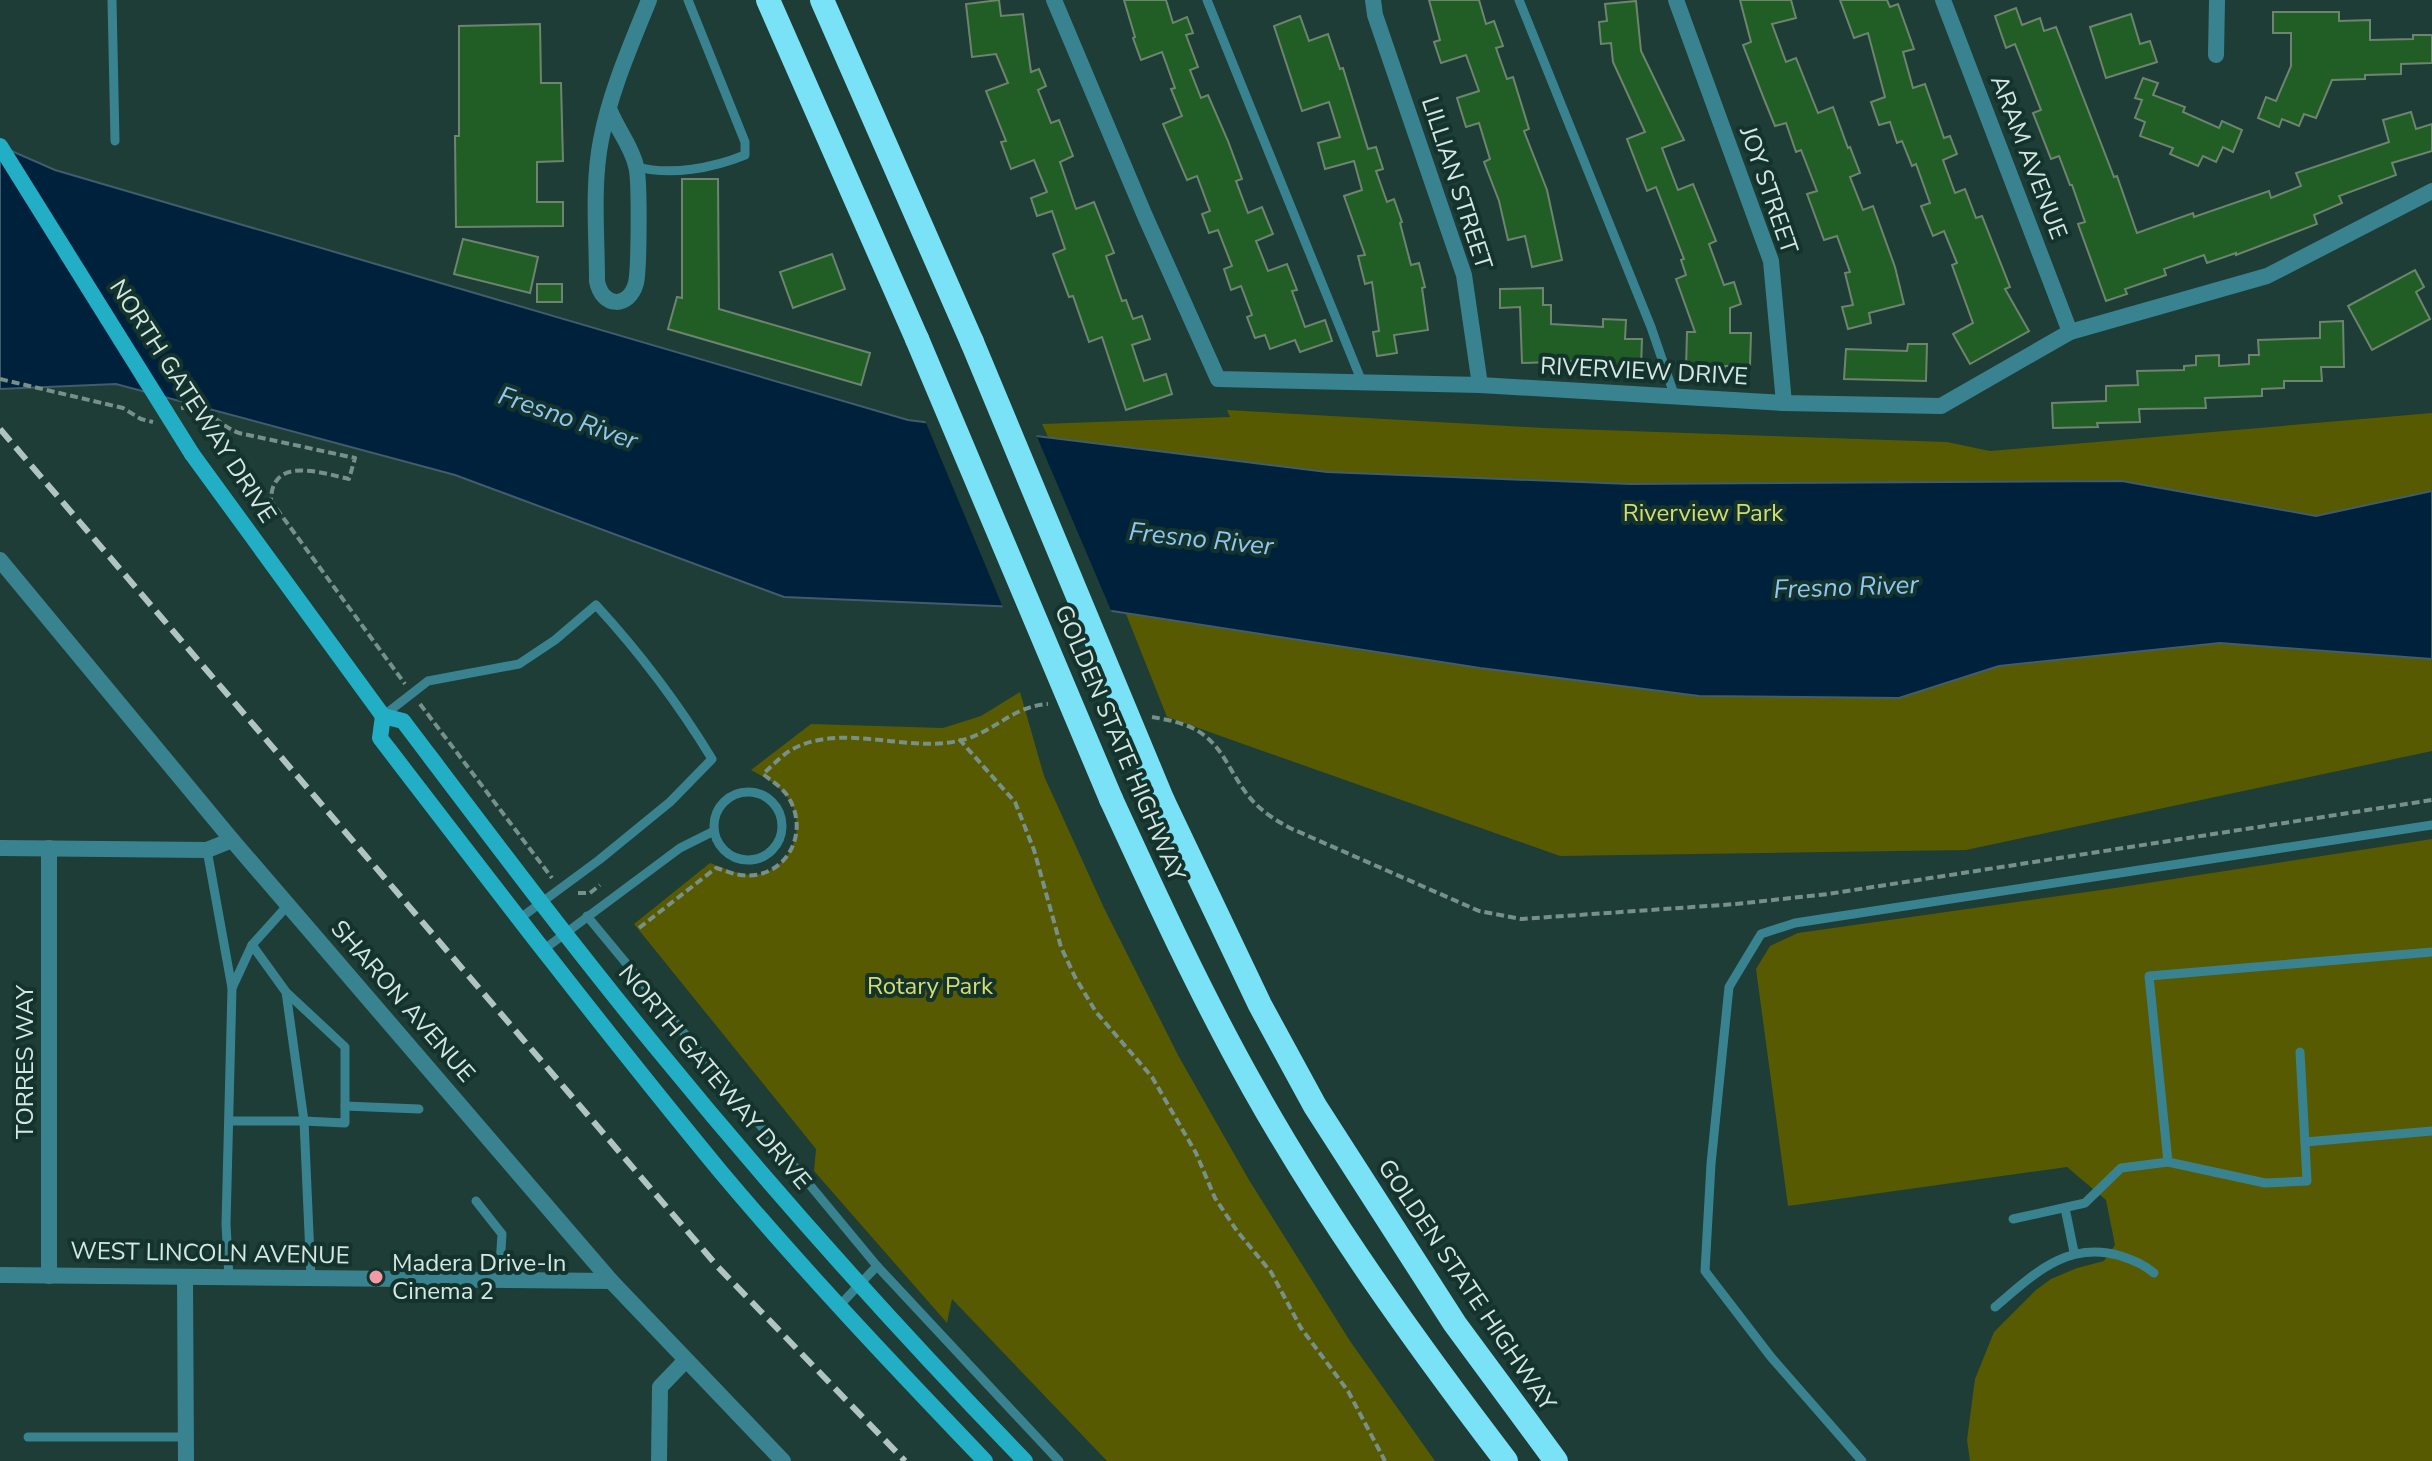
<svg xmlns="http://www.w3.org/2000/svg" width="2432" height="1461" font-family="'Nunito Sans',sans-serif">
<rect width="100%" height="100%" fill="#1d3d36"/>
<g fill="#575a00">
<polygon points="1227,410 1544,428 1947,442 1990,451 2432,413 2432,751 1966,850 1560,856 1167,717 1099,546 1042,424 1230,417"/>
<path d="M1020 692 1044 776 1104 908 1179 1057 1249 1180 1350 1341 1435 1461H1107L952 1299 947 1323 814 1171 816 1149 634 924 710 863C726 869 747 879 764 873 798 861 808 816 782 791 774 782 762 776 751 770L811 724 943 728 981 716Z"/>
<polygon points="2432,839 2432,1461 1970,1461 1967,1440 1975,1379 1994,1332 2036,1290 2051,1279 2077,1268 2104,1261 2115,1245 2106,1200 2067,1167 1788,1206 1756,969 1770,946 1798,933 2115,888"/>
</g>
<polygon fill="#00213b" stroke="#405c6d" stroke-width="2" points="0,146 55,170 908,420 1327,472 1630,484 2122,481 2316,516 2432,491 2432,659 2220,643 1999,666 1899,698 1699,696 1480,668 1112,611 784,597 455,475 116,384 0,389"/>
<polygon fill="#1d3d36" points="924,418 1035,432 1113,615 1004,610"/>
<g fill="#205e26" stroke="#6f846f" stroke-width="2">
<polygon points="999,0 1001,16 1023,14 1031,72 1039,69 1046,86 1038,90 1051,123 1059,120 1073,156 1060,162 1076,209 1094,202 1114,253 1106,256 1122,301 1126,300 1133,319 1142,316 1150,339 1132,345 1144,381 1166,374 1172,394 1126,410 1102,337 1089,342 1073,296 1069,297 1053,254 1065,249 1052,211 1037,216 1031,198 1047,192 1034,160 1011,169 1001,142 1006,141 986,91 1008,83 996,54 972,57 966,4"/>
<polygon points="1124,0 1166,0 1173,23 1187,17 1193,33 1186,35 1198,67 1190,70 1201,98 1208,95 1228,141 1242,179 1236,181 1248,213 1262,207 1273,234 1256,241 1268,271 1287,264 1297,290 1292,291 1305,327 1325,320 1332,341 1300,352 1295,340 1270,349 1265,335 1255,338 1247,317 1252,315 1241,286 1231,290 1224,269 1232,266 1218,230 1209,233 1202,214 1210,211 1197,176 1187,180 1163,124 1182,116 1171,89 1175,88 1162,52 1141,60 1133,38 1135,37"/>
<polygon points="1429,0 1479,0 1486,24 1494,21 1503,46 1496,48 1507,79 1513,77 1529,129 1524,131 1547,190 1562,260 1532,267 1525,236 1508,240 1499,201 1484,162 1490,159 1479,123 1466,127 1457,98 1479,91 1466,55 1441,63 1434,42 1440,40"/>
<polygon points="1740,0 1791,0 1796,18 1772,24 1786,62 1796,58 1818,113 1833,107 1848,148 1850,147 1860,173 1850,177 1863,210 1873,206 1895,267 1904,304 1869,313 1871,323 1848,329 1842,307 1853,305 1845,273 1850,272 1837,236 1824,240 1807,194 1817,191 1801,150 1796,152 1786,123 1775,126 1764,99 1743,45 1751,42"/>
<polygon points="1840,0 1887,0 1890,7 1898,4 1914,49 1903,52 1913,88 1925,84 1944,138 1950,136 1957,154 1943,160 1955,193 1965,189 1976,218 1982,216 2010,287 2005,289 2029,331 1970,364 1953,334 1973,323 1952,265 1957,263 1944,231 1933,236 1921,206 1930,203 1916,164 1912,166 1902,141 1897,143 1890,122 1879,125 1871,102 1885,97 1868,33 1854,38"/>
<polygon points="1636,1 1641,51 1684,140 1662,148 1678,190 1693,184 1716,241 1709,244 1724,285 1734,282 1741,304 1730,308 1730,333 1751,333 1750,366 1725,366 1724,370 1686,369 1687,332 1695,332 1676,279 1686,275 1681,260 1684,259 1656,187 1647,191 1627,139 1645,132 1613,62 1611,43 1601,44 1599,22 1607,21 1605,4"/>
<polygon points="2016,8 2022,25 2040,18 2044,31 2056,27 2114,177 2117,176 2137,233 2193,213 2194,217 2269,191 2271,198 2301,186 2296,173 2389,142 2383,120 2411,112 2416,129 2432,124 2432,151 2392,163 2396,175 2339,196 2342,203 2314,215 2317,224 2236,255 2236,253 2207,263 2204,255 2164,269 2166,275 2125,289 2127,294 2106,301 2078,224 2085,222 2072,185 2070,185 2059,156 2051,159 2033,113 2041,110 2015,44 2006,48 1995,16"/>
<polygon points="2273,12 2339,12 2339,21 2370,20 2370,40 2413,39 2413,35 2432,35 2432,63 2401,64 2401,74 2365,75 2365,79 2332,80 2316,118 2304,114 2299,126 2282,119 2279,127 2258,118 2266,97 2276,101 2291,66 2291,33 2273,33"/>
<polygon points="2131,14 2140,44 2150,41 2157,62 2106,78 2090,27"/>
<polygon points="1300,16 1309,41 1328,34 1340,69 1343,68 1368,149 1376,147 1383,169 1376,171 1387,202 1394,199 1402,222 1400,223 1411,265 1419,263 1425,287 1422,288 1428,330 1394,335 1397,353 1377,356 1373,332 1379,331 1372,282 1365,284 1358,256 1365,255 1344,196 1362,190 1354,161 1325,169 1318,143 1340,137 1329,102 1302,111 1274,26"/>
<polygon points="540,24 541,83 561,83 563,161 537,162 537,202 563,202 563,226 456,227 455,136 459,136 459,26"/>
<polygon points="2143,78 2158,83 2153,95 2185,107 2183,112 2219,128 2222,121 2242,130 2233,152 2223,147 2216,162 2203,156 2198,166 2170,154 2173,148 2140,136 2145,122 2135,118 2142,100 2135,98"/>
<polygon points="682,179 718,179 719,309 870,353 861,385 668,329 677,297 682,298"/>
<polygon points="463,239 538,257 530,293 454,274"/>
<polygon points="832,254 845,289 793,308 780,272"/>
<polygon points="2415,270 2424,287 2416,292 2430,319 2372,350 2348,306"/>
<rect x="537" y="284" width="25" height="18"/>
<polygon points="1543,288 1543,305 1551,305 1551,324 1603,327 1603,319 1626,320 1625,339 1642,339 1641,367 1577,363 1577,361 1522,363 1520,307 1500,308 1500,289"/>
<polygon points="2343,321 2344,367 2321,367 2322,381 2284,381 2284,388 2262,389 2262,396 2205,398 2206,408 2139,409 2140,422 2097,423 2098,427 2053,428 2052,403 2106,401 2106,386 2138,385 2137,371 2184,370 2184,366 2196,365 2196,356 2219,355 2219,366 2249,364 2249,355 2259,355 2258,340 2320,338 2320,322"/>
<polygon points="1908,344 1927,344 1926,381 1844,379 1846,349 1907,351"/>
</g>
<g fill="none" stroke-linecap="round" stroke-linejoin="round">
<g stroke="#77908a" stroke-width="4" stroke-dasharray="8 4" stroke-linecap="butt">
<polyline points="0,379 123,408 141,419 153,422"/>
<path d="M181 408C210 405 215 424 239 433L355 458 349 479C322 473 271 455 271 501L405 684"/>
<polyline points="420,704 552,878"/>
<path d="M1152 717C1169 720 1191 724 1205 736 1222 749 1230 770 1242 787 1254 806 1271 818 1290 828L1479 911 1521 919 1736 904 1828 894 2432 800"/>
<polyline points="959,739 1015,802 1034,850 1061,947 1075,977 1096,1012 1152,1077 1196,1153 1215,1198 1237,1231 1271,1272 1301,1328 1348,1391 1385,1461"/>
<polyline points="578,893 590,893 600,885"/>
<path d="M639 928 716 868C724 870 732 874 740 875 783 881 810 837 790 800 784 788 773 782 763 774 772 766 781 756 791 750 844 720 912 757 969 738 998 728 1015 706 1048 704"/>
</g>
<g stroke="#398391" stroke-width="9">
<polyline points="112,0 115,141"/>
<polyline points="1207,0 1362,382"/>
<polyline points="1519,0 1651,327 1675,397"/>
<path d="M637 167C671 176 713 168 745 155V142L688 0"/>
<path d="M383 716 428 681 519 664 555 640 596 605C640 653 678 703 712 759L670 802 599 860 519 919"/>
<circle cx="748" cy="826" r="34"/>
<polyline points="207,850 232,988"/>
<polyline points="587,916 877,1266 1059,1461"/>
<polyline points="252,945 286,992 304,1121 345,1123 345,1047 286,992"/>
<polyline points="543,950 680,848 714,831"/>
<polyline points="345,1106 419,1109"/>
<polyline points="230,1121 304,1121 311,1278"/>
<polyline points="2305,1142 2432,1131"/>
<polyline points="2168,1162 2265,1183 2307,1181 2300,1052"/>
<polyline points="476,1201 502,1234 499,1280"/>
<polyline points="2065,1208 2074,1252"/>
<polyline points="2013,1219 2085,1203 2121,1168 2168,1162 2149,976 2432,952"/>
<polyline points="229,1278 226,1224 232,988 252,945 288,905"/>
<polyline points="840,1305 877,1266"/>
<path d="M1995 1307C2034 1274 2067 1240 2121 1256 2135 1261 2143 1264 2154 1273"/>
<polyline points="28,1437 186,1437"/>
<polyline points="1862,1461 1771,1357 1705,1271 1711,1164 1729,987 1761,934 1795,923 2432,825"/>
</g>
<g stroke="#398391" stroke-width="16">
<polyline points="1054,0 1145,216 1218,379 1480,385 1784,403 1941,406 2070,332 2267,276 2432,191"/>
<polyline points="1373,0 1375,15 1464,275 1480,385"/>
<polyline points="1676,0 1771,261 1784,403"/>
<polyline points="1943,0 2070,332"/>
<polyline points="2216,55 2217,0"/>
<path d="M610 111C617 129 632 147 636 166 640 178 639 270 636 283 629 309 602 308 597 281 597 236 592 185 601 140 610 92 631 45 649 0"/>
<polyline points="0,560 232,840 611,1281 783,1461"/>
<polyline points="0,848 207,850 232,840"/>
<polyline points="0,1275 611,1281"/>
<polyline points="49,1276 49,848"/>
<polyline points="185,1277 186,1461"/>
<polyline points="659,1461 660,1387 685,1361"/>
</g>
<g stroke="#22aec4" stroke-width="16">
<path d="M192 454 383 716 403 721C487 832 570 943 659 1051 775 1193 897 1329 1025 1461"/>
<path d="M383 716 380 738C492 884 603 1029 720 1171 804 1271 895 1367 985 1461"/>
</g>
<g stroke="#7ae2f6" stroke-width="24">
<polyline points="768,0 917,339"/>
<polyline points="822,0 972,342"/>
<path d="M1111 799C1156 897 1201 995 1254 1089 1327 1219 1415 1342 1506 1461"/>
<polyline points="1163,801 1260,1005 1315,1106 1455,1324 1556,1461"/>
</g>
<polyline stroke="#b0c5bf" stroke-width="6" stroke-dasharray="16 8" stroke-linecap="butt" points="0,429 718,1267 905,1461"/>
<polyline stroke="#22aec4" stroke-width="16" points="0,146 192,454"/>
<g stroke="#7ae2f6" stroke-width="24">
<polyline points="917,339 1111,799"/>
<polyline points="972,342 1163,801"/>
</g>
</g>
<circle fill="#f49aa5" stroke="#13332c" stroke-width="3" cx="376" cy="1277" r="8"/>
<g text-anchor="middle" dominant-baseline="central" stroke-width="8" stroke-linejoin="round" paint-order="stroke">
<g font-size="24" fill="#d5e7e2" stroke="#13332c">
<text transform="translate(2029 157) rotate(69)">ARAM AVENUE</text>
<text transform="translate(1457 183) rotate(72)">LILLIAN STREET</text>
<text transform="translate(1769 190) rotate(71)">JOY STREET</text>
<text transform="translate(1644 371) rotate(3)">RIVERVIEW DRIVE</text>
<text transform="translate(193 401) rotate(57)">NORTH GATEWAY DRIVE</text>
<text transform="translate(1120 743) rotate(67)">GOLDEN STATE HIGHWAY</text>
<text transform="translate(403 1001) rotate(49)">SHARON AVENUE</text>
<text transform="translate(25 1062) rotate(-90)">TORRES WAY</text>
<text transform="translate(715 1077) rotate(50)">NORTH GATEWAY DRIVE</text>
<text transform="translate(210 1253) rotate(1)">WEST LINCOLN AVENUE</text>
<text transform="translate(1467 1285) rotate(56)">GOLDEN STATE HIGHWAY</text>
</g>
<g font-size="24" fill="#d7dd6c" stroke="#13332c">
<text x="1703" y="513">Riverview Park</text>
<text x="930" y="986">Rotary Park</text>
</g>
<g font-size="24" fill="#d5e7e2" stroke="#13332c" text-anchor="start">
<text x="392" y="1263">Madera Drive-In<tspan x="392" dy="28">Cinema 2</tspan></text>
</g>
<g font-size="26" font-style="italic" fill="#92c6f1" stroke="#13332c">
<text transform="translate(568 418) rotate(19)">Fresno River</text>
<text transform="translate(1201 539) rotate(6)">Fresno River</text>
<text transform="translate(1846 587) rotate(-2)">Fresno River</text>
</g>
</g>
</svg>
